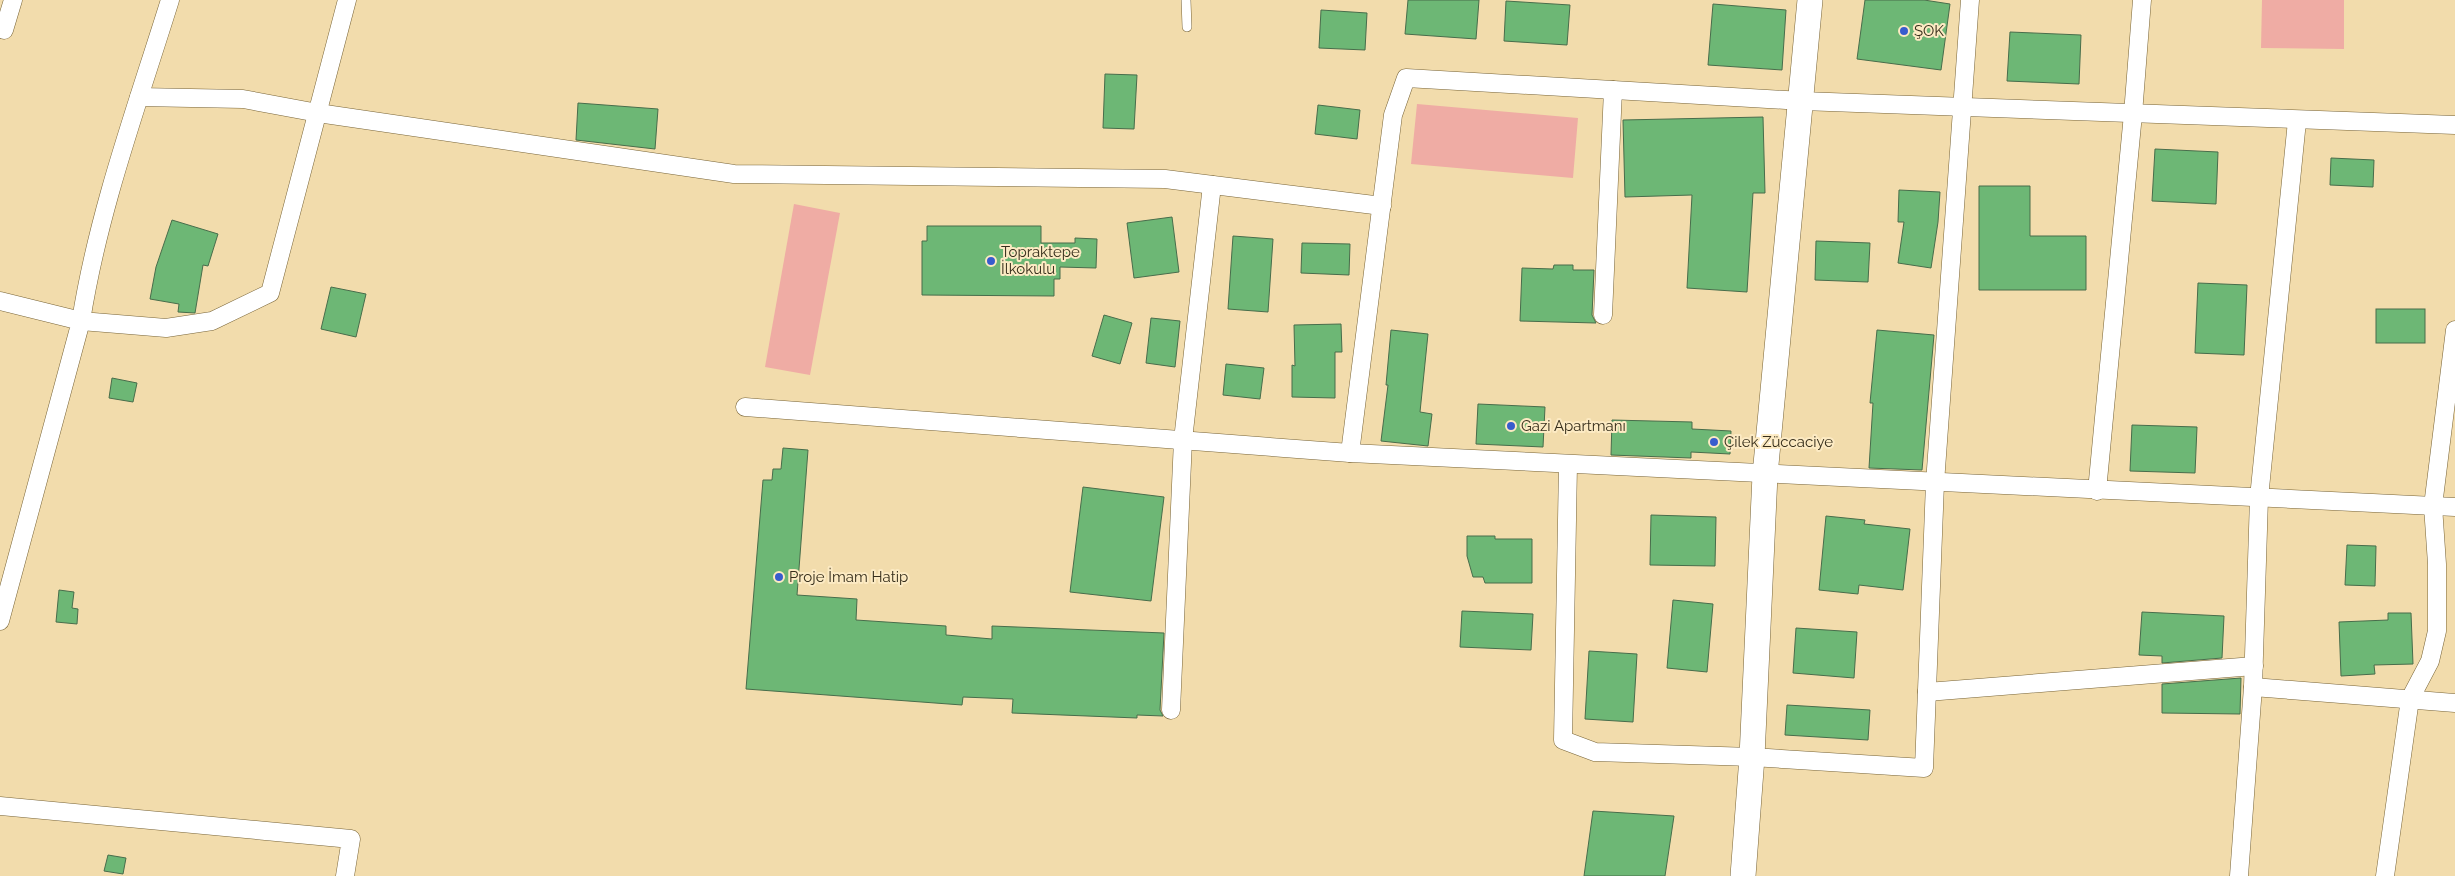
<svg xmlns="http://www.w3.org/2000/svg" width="2455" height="876" font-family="Raleway,sans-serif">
<rect width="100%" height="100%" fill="#f2dcac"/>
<g fill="#efaca4">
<polygon points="2262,0 2344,0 2344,49 2261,48"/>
<polygon points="1417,104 1578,118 1573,178 1411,164"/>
<polygon points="794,204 840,213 810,375 765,367"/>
</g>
<g fill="#6db775" stroke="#486d4b">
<polygon points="1408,0 1479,0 1476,39 1405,34"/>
<polygon points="1865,0 1924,0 1950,4 1941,70 1857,59"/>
<polygon points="1506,1 1570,5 1567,45 1504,41"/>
<polygon points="1713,4 1786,10 1782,70 1708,65"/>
<polygon points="1321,10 1367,13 1365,50 1319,48"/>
<polygon points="2010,32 2081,35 2079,84 2007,81"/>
<polygon points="1105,74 1137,75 1134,129 1103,128"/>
<polygon points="578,103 658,109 655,149 576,140"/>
<polygon points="1318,105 1360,110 1357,139 1315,134"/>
<polygon points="1763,117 1765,193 1753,193 1747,292 1687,288 1692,195 1625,197 1623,120"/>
<polygon points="2155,149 2218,152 2216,204 2152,201"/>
<polygon points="2331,158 2374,160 2373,187 2330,185"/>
<polygon points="1979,186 2030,186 2030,236 2086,236 2086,290 1979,290"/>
<polygon points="1899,190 1940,192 1938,222 1931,268 1898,263 1904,222 1898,222"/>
<polygon points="1172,217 1179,272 1134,278 1127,223"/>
<polygon points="172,220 218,234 208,266 203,265 195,313 178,312 179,304 150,299 156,267"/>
<polygon points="927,226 1041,226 1041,243 1075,243 1075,238 1097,239 1096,268 1060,267 1060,279 1054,279 1054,296 922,295 922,241 927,241"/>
<polygon points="1233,236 1273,239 1268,312 1228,309"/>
<polygon points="1816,241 1870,243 1868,282 1815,280"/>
<polygon points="1302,243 1350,244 1349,275 1301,273"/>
<polygon points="1554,265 1573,265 1573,270 1594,270 1592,315 1596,323 1520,321 1522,268 1553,269"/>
<polygon points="2198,283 2247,285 2244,355 2195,353"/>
<polygon points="331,287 366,294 356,337 321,329"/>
<rect x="2376" y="309" width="49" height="34"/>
<polygon points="1104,315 1132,323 1120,364 1092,356"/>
<polygon points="1151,318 1180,321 1175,367 1146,363"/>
<polygon points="1341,324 1342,352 1335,352 1335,398 1292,397 1292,365 1295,366 1294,325"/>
<polygon points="1391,330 1428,334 1420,412 1432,414 1428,446 1381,441 1388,385 1386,385"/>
<polygon points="1877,330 1934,335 1922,470 1869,468 1873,403 1870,403"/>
<polygon points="1226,364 1264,368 1260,399 1223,395"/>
<polygon points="112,378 137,383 133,402 109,398"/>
<polygon points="1478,404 1545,407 1543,447 1476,444"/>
<polygon points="1612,420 1692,422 1692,429 1731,431 1730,454 1691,452 1691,458 1611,455"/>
<polygon points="2132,425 2197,427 2195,473 2130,471"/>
<polygon points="783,448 808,450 797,595 857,599 856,620 946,626 946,635 992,639 992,626 1164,633 1160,710 1163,716 1137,715 1137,718 1012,713 1013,699 963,697 962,705 746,689 763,480 772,480 773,469 781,469"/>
<polygon points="1083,487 1164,497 1151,601 1070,592"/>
<polygon points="1651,515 1716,517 1715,566 1650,565"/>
<polygon points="1826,516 1865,520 1864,524 1910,529 1903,590 1859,585 1858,594 1819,590"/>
<polygon points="1467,536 1495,536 1495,539 1532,539 1532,583 1485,583 1483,577 1473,577 1467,556"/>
<polygon points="2347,545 2376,546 2375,586 2345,585"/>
<polygon points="59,590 74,592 72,608 78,609 77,624 56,622"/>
<polygon points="1673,600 1713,604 1707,672 1667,668"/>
<polygon points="1462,611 1533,614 1531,650 1460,647"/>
<polygon points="2142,612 2224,616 2222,658 2162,663 2162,656 2139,655"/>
<polygon points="2388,613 2411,613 2413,664 2374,665 2375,674 2341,676 2339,622 2388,620"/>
<polygon points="1796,628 1857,632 1854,678 1793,673"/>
<polygon points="1589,651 1637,654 1633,722 1585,719"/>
<polygon points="2241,678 2240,714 2162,713 2162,684"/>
<polygon points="1787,705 1870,710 1868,740 1785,735"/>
<polygon points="1593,811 1674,816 1665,876 1584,876"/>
<polygon points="108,855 126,858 123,874 104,871"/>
</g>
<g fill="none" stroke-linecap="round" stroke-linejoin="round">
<defs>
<polyline id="lane" points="1186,0 1187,27"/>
<g id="street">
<path d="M170 0C137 106 98 212 81 321L166 328 212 321 270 293 347 0"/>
<polyline points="4,30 13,0"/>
<polyline points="139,97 243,99 318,113 734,174 1165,179 1382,206"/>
<polyline points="0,301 81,321 0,621"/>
<polyline points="1603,315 1613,90"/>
<polyline points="745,407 1350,453 2455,507"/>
<polyline points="1350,453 1393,115 1406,78 1802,101 2455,125"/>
<polyline points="1568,465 1563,740 1595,752 1752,757 1924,768 1935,483 1970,0"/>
<polyline points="2097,491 2133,114 2142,0"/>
<polyline points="2253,687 2455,703"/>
<polyline points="1927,692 2254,666"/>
<polyline points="1171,710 1183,440 1212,185"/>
<polyline points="0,806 351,839 345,876"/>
<polyline points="2239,876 2253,687 2259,498 2297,121"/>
<polyline points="2385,876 2410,699 2430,661 2437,631 2437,564 2433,506 2455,330"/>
</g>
<polyline id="secondary" points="1743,876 1752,757 1765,475 1810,0"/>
</defs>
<use href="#lane" stroke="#786437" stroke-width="10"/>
<use href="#street" stroke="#786437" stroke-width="19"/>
<use href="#secondary" stroke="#786437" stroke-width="26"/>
<use href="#lane" stroke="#fff" stroke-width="9"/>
<use href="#street" stroke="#fff" stroke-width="18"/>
<use href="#secondary" stroke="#fff" stroke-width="25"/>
</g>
<g fill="#385ccd" stroke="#fceac3" stroke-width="2">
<circle cx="1904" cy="31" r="5"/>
<circle cx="991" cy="261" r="5"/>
<circle cx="1511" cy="426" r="5"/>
<circle cx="1714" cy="442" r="5"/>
<circle cx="779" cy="577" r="5"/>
</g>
<g text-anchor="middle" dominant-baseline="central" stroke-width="4" stroke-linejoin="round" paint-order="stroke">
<g font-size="15" fill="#362e1b" stroke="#fceac3" text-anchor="start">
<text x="1914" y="31">ŞOK</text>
<text x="1001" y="252">Topraktepe<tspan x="1001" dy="17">İlkokulu</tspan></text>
<text x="1521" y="426">Gazi Apartmanı</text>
<text x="1724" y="442">Çilek Züccaciye</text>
<text x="789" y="577">Proje İmam Hatip</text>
</g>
</g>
</svg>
